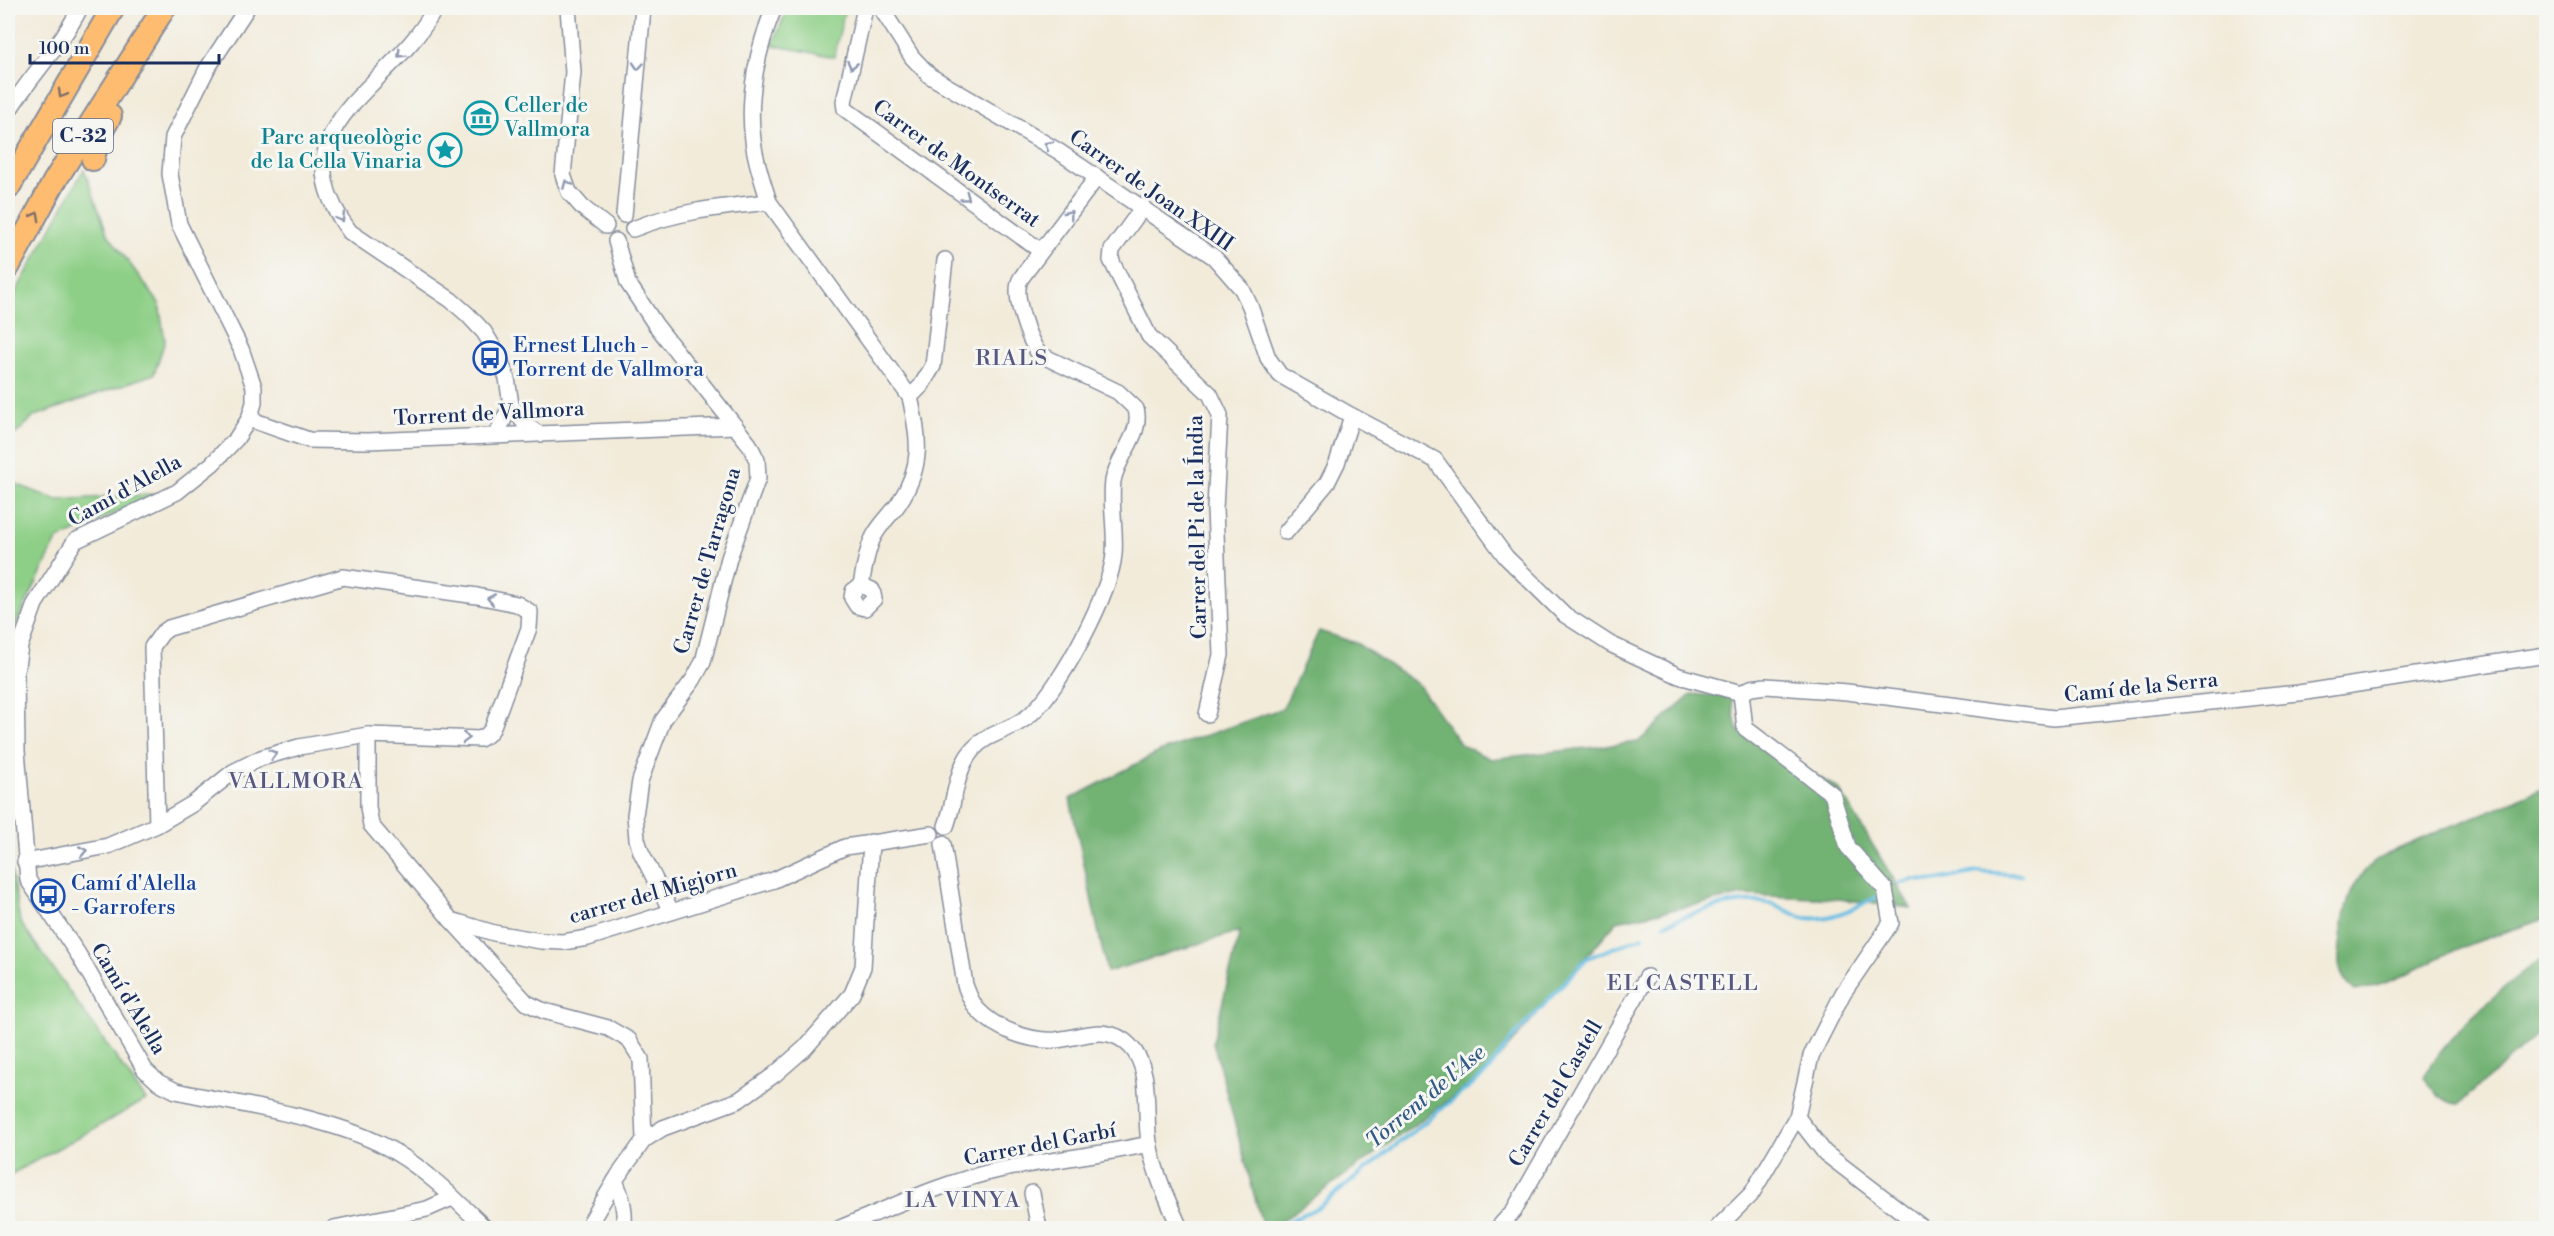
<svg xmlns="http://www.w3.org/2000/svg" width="2554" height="1236" font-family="'Libre Bodoni',serif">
<rect width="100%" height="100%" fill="#f6f6f2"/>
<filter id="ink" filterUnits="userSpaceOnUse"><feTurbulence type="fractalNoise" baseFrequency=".0167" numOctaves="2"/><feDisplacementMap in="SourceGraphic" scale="12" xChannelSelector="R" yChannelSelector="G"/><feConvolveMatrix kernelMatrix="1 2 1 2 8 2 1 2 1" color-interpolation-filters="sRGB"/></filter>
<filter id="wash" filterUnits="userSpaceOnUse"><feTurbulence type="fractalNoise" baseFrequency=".008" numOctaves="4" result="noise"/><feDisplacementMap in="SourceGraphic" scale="24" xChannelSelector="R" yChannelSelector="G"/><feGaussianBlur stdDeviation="1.35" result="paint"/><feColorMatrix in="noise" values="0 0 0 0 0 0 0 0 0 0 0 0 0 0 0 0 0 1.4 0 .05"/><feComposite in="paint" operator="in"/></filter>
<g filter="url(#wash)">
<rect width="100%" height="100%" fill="#f2ebda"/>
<g fill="#8dcf86" stroke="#547f72" stroke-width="1.5">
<polygon points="788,8 845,8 834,57 772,45"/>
<polygon points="84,169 107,233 159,303 165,341 154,374 35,416 8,441 8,306"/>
<polygon points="8,481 57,500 156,494 57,540 8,641"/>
<polygon points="8,853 20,922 146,1100 8,1176"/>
</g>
<g fill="#72b273" stroke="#467068" stroke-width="1.5">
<polygon points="1319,631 1356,643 1418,684 1461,745 1491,759 1638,742 1692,694 1731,697 1737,729 1839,789 1911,908 1838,899 1744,895 1617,921 1486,1073 1272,1228 1263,1228 1213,1042 1240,931 1107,972 1070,799 1159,752 1283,708"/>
<path d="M2546 786V918C2517 929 2487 937 2458 949 2423 964 2393 985 2355 991 2335 974 2338 960 2341 937 2343 915 2349 889 2364 872 2380 854 2402 848 2423 838 2464 820 2506 806 2546 786Z"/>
<path d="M2546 955V1027L2459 1104C2442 1103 2432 1091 2424 1077 2439 1042 2513 977 2546 955Z"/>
</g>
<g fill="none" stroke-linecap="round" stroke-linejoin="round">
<g stroke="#67bee4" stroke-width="4">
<polyline points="1899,884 1912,880 1933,881 1977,872 2021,875"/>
<path d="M1665 924C1694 913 1736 897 1768 903 1781 906 1793 916 1807 918 1833 921 1858 906 1881 895"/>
<polyline points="1275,1228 1319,1207 1486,1073 1510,1041 1587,958 1643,937"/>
</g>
</g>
</g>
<g filter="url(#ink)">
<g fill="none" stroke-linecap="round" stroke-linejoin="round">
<defs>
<g id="minor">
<path d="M247 8 207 69 173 137 170 174 179 224 241 349 254 387V403L249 419 236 439 212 464 177 492 75 541 35 604 20 646 16 672 17 751 28 880 78 954 145 1070 158 1082 176 1091C240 1105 340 1118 395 1152 429 1172 457 1201 485 1228"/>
<path d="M435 8C394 89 270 125 350 232L451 300 467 314 484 332 498 355 507 378 511 405 525 424 537 433"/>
<polyline points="568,8 573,72 563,175 569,192 582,207 606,226"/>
<path d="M774 8C758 47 747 96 753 140 755 161 763 182 769 202L910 397 921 386 933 366 945 260"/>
<polyline points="865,8 844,102 845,109 1041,251"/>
<polyline points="881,8 912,57 930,76 1058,151 1214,257 1242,289 1250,306 1268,358 1280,375 1352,416 1435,460 1506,557 1565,615 1610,644 1679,676 1741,693"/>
<path d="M8 112C30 76 61 46 80 8"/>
<polyline points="1143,207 1112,250 1111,260 1149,336 1210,394 1220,415 1215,509 1221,655 1207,714"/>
<polyline points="624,215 643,8"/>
<path d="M633 229C677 211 722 207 769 202"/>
<polyline points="616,241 628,283 655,324 749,444 757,460 758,478 729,558 703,662 693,680 663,720 640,781 635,815 637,839 641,852 671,911"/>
<polyline points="249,419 309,440 367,441 735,426"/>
<polyline points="496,435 511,405"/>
<polyline points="1286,532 1327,483 1337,463 1352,416"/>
<path d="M861 585 853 591 852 598 857 606 865 608 874 599 872 590 861 585C864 570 866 554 872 540 877 527 891 515 899 503 924 465 919 438 910 397"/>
<polyline points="1741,693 1751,688 1766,686 1847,692 2054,718 2299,693 2546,655"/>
<polyline points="368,735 368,807 371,825 451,920 494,933 541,941 563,942 588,938 774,880 845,847 931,834"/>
<path d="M946 826C958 794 954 757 987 738 1002 730 1022 724 1034 711 1062 684 1111 592 1114 554 1116 530 1110 504 1113 481 1117 456 1143 434 1136 409L1118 392 1039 354C1029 340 1011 294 1021 278L1097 177"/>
<path d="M943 844 965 985C968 993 971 1002 977 1009 995 1029 1030 1042 1056 1040 1083 1037 1108 1023 1130 1046 1153 1069 1144 1112 1149 1142 1153 1169 1169 1204 1180 1228"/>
<polyline points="25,862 108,846 157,825 194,803 233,772 261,758 299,747 368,735 480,739 487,735 492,729 529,628 530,612 517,604 477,596 343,577 169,628 162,633 152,647 157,825"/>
<polyline points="451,920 527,1003 544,1011 608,1028 629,1040 641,1059 644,1140 618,1176 587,1228"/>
<polyline points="1797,1117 1825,1153 1923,1228"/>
<polyline points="644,1140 663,1128 739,1100 774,1075 805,1048 852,994 863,967 871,842"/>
<path d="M615 1181C623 1198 625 1210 624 1228"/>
<polyline points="1032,1193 1039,1228"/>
<polyline points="334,1228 427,1209 452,1198"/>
<path d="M840 1228C892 1207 944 1182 999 1170 1049 1160 1099 1155 1149 1144"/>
<polyline points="1498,1228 1514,1210 1647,977"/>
<polyline points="1717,1228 1752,1193 1797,1117 1811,1056 1843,993 1891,923 1885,889 1848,847 1832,794 1745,728 1741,693"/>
</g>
<g id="highway">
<polyline points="93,159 98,137 110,116"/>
<polyline points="8,188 113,8"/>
<polyline points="8,267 54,182 164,8"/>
</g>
</defs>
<use href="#minor" stroke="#868d9c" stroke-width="18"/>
<use href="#highway" stroke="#868d9c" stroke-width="26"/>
<use href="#minor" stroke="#fff" stroke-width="15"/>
<use href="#highway" stroke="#febc70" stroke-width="22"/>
</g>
<defs><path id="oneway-chevron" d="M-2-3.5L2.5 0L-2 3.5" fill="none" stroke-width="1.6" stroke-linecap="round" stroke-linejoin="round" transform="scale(1.5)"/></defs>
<g stroke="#8d97ae">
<use href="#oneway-chevron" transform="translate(401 54) rotate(135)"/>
<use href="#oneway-chevron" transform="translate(852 65) rotate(103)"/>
<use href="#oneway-chevron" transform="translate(638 66) rotate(95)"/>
<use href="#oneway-chevron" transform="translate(1048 145) rotate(-150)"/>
<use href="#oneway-chevron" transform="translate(567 184) rotate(-113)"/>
<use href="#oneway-chevron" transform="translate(966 197) rotate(36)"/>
<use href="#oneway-chevron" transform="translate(1069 214) rotate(-52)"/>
<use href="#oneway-chevron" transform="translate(341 218) rotate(59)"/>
<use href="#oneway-chevron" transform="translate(491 599) rotate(-169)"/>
<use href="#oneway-chevron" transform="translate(466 738) rotate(2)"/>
<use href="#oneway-chevron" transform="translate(273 754) rotate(-16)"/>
<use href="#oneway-chevron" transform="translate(83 851) rotate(-11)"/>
</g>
<g stroke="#816e66">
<use href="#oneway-chevron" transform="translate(62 94) rotate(120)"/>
<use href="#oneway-chevron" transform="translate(36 216) rotate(-61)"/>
</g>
</g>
<defs>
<symbol id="museum-ring" viewBox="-11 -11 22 22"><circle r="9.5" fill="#f6f6f2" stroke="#0f9aa8" stroke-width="1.5"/><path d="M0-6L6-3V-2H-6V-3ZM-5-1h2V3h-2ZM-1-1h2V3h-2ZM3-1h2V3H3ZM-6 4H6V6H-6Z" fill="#0f9aa8"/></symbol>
<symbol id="sight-ring" viewBox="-11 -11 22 22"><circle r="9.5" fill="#f6f6f2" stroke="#0f9aa8" stroke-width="1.5"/><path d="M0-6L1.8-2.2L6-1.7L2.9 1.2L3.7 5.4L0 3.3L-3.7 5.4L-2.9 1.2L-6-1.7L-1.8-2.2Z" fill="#0f9aa8"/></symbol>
<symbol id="bus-ring" viewBox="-11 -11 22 22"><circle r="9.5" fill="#f6f6f2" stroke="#1a4fb4" stroke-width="1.5"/><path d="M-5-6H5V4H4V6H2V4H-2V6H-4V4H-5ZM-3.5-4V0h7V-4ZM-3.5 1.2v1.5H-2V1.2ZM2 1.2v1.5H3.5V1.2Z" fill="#1a4fb4"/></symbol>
</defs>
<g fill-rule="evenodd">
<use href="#museum-ring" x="462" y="99" width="38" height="38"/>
<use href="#sight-ring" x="426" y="131" width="38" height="38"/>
<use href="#bus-ring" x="471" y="339" width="38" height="38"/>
<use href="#bus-ring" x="29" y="877" width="38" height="38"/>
</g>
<g text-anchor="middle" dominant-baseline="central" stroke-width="6" stroke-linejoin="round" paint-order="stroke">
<rect fill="#f6f6f2" stroke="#5d6b8a" stroke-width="1.5" x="53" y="119" width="60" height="34" rx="4.5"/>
<g font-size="20" font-weight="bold" fill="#1b2f5e">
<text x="83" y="136">C-32</text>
</g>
<g font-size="21" fill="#0d838f" stroke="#f6f6f2" text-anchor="start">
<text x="504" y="106">Celler de<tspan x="504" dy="24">Vallmora</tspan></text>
<text x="422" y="138" text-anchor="end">Parc arqueològic<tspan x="422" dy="24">de la Cella Vinaria</tspan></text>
</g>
<g font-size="21" fill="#1b2f5e" stroke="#f6f6f2">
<text transform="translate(956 164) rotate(36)">Carrer de Montserrat</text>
<text transform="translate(1151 191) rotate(35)">Carrer de Joan XXIII</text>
<text transform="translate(489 414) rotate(-3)">Torrent de Vallmora</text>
<text transform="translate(125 491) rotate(-29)">Camí d'Alella</text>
<text transform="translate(1198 527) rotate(-91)">Carrer del Pi de la Índia</text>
<text transform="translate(708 561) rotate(-74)">Carrer de Tarragona</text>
<text transform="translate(2141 688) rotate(-6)">Camí de la Serra</text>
<text transform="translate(653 894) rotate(-16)">carrer del Migjorn</text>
<text transform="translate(128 999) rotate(59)">Camí d'Alella</text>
<text transform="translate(1556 1094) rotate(-60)">Carrer del Castell</text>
<text transform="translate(1040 1145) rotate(-11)">Carrer del Garbí</text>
</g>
<g font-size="21" fill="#164399" stroke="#f6f6f2" text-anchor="start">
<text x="513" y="346">Ernest Lluch -<tspan x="513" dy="24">Torrent de Vallmora</tspan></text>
<text x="71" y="884">Camí d'Alella<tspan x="71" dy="24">- Garrofers</tspan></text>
</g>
<g font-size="22" letter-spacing="1.5" fill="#575881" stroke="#f6f6f2">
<text x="1012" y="358">RIALS</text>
<text x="296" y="781">VALLMORA</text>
<text x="1683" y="983">EL CASTELL</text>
<text x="963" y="1200">LA VINYA</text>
</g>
<g font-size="22" font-style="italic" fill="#325a86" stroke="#f6f6f2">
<text transform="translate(1426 1097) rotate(-40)">Torrent de l'Ase</text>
</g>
</g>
<rect width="2554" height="1236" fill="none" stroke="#f6f6f2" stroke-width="30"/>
<path d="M30 54v9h189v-9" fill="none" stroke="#1b2f5e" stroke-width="3"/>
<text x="39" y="54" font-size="18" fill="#1b2f5e" stroke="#f6f6f2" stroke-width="4.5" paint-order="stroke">100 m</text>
</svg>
